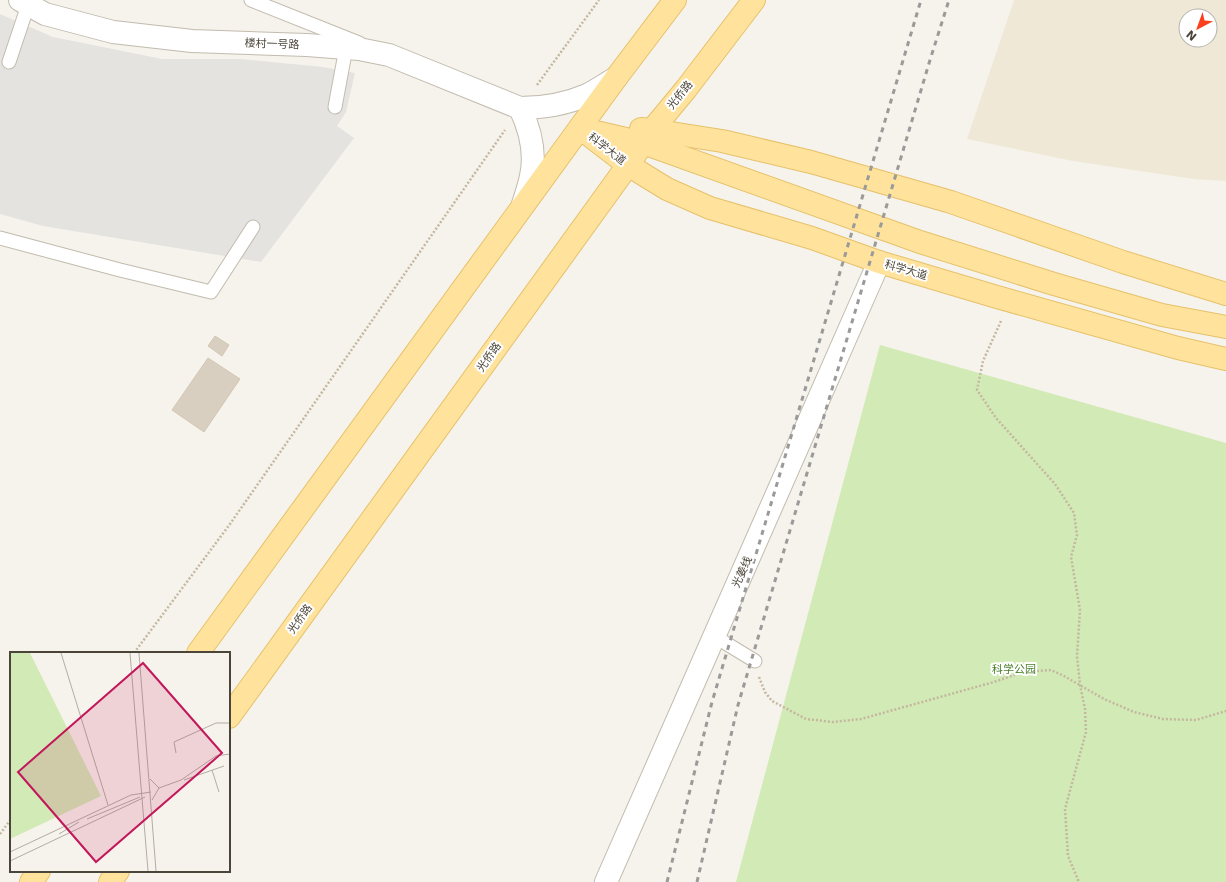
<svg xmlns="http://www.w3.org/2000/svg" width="1226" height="882" font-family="'DejaVu Sans','Noto Sans SC',sans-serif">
<rect width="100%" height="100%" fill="#f6f3ec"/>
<path fill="#efe8d6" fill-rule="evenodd" d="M1014 0H1226V181L1194 179 1073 161 967 139ZM1186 16H1210V40H1186Z"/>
<polygon fill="#d2eab5" points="880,345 1226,443 1226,882 736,882"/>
<polygon fill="#e5e3e0" points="0,14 53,37 162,59 240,59 323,67 355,73 346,112 337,126 354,138 261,262 43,226 0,214"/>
<g fill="#d8cfc1" stroke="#d3c7b4">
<polygon points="215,336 229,345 222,356 208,346"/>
<polygon points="208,358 240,379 204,432 172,410"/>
</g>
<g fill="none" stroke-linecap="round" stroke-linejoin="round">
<defs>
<g id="service">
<polyline points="251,0 359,43"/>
<polyline points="9,62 28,5"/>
<polyline points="335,107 346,48"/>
<polyline points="0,238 120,270 211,292 253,227"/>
<polyline points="714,636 755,661"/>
</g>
<g id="tertiary">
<path d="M20 0 45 14 113 32 192 41 307 45 359 49 389 55 520 108C543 108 566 104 587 95 597 90 607 83 616 78"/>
<path d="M520 108C530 129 536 153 531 176 529 186 526 195 523 204"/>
<polyline points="606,882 879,262"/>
</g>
<g id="primary">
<polyline points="580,128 628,165 667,189 710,208 812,238 879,262 997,297 1178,348 1226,359"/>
<polyline points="641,129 652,130 722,141 811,162 951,202 1123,262 1226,294"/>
<polyline points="587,130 643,143 920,242 1054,284 1162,315 1226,327"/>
<polyline points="198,653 616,78 675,0"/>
<polyline points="229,717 628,165 652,130 686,89 754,0"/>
<polyline points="31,882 39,871"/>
<polyline points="110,882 118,871"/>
</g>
</defs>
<use href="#service" stroke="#c2bbae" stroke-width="15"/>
<use href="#tertiary" stroke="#c2bbae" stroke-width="24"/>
<use href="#primary" stroke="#e6c16a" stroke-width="24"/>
<g stroke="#c4b79f" stroke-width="2.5" stroke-dasharray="2 2" stroke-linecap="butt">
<polyline points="537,85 599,0"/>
<polyline points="1001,321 983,361 977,390 996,418 1055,484 1074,513 1077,535 1071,557 1080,610 1077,656 1080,685 1085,709 1086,732 1065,809 1068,856 1079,882"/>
<polyline points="134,653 230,524 505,130"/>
<polyline points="759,677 765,692 772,701 806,719 833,722 861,719 994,682 1023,672 1051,670 1064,676 1104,699 1134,712 1163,719 1196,720 1226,711"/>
<polyline points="0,834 11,819"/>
</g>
<use href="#service" stroke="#fff" stroke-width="13"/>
<use href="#tertiary" stroke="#fff" stroke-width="22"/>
<use href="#primary" stroke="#ffe39c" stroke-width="22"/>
<g stroke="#9a9a9a" stroke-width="3" stroke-dasharray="5 5" stroke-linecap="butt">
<polyline points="667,882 712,702 921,0"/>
<polyline points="697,882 738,705 930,60 949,0"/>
</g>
</g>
<g text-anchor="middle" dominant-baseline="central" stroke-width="4" stroke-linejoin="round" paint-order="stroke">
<g font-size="11" fill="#4b4439" stroke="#fff">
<text transform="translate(272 44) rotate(2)">楼村一号路</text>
<text transform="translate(680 95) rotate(-51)">光侨路</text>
<text transform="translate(607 149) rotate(38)">科学大道</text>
<text transform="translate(906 270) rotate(16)">科学大道</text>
<text transform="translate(489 357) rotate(-54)">光侨路</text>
<text transform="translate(742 572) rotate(-66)">光姜线</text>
<text transform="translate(300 619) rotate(-54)">光侨路</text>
</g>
<g font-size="11" fill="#4a7f2a" stroke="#fff">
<text x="1014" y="669">科学公园</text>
</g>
</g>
<g transform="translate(10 652)">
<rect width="220" height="220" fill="#f6f3ec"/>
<path d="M0 1H20L91 144 0 187Z" fill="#d2eab5"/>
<path fill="none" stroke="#b2ada4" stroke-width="1" d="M51 1 98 153M120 1 138 219M129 1 146 219M166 101 164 90 206 71H220M202 118 209 140M140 127 149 136M174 128 214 114M142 148 149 136 171 128 206 104 220 102M77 167 130 145M49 182 69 170M0 200 121 143 141 140M0 209 135 145"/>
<path fill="#c2185b" fill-opacity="0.15" stroke="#c2185b" stroke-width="2" d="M133 11 212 101 86 210 8 120Z"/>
<rect width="220" height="220" fill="none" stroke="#4b4439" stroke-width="2"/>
</g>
<g transform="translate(1198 28) rotate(221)"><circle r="19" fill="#ffffff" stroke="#b7b4b0"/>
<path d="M0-3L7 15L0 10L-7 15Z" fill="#fc3f1d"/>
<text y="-6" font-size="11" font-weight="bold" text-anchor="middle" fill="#4b4439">N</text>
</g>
</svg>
